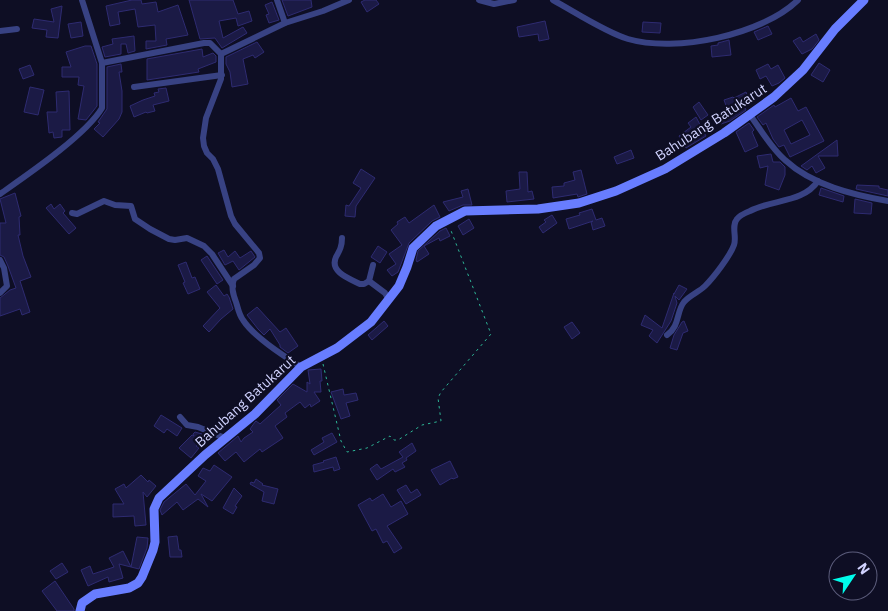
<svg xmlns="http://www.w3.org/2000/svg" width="888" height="611" font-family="'IBM Plex Sans',sans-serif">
<rect width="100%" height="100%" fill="#0e0e24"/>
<g fill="#1b1a45" stroke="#2e2b71" fill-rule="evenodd">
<polygon points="132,0 141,0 142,4 156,2 158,12 178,5 188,35 166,39 167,45 146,49 146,41 156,41 155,25 138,27 135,9 118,12 120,24 110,26 106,6"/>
<polygon points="189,0 233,0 238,14 249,11 252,21 238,26 236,18 219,21 223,38 243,27 247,33 222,48 215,38 200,39"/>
<polygon points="282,0 311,0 312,7 288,16"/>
<polygon points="365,0 376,0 379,4 367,12 361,2"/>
<polygon points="272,2 279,20 269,23 266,15 269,14 265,5"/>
<polygon points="62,6 58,38 46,37 47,30 32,28 34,19 54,22 51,9"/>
<polygon points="545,21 549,39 539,41 538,34 519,37 517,27"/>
<polygon points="81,22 83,36 71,38 68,24"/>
<polygon points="643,22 661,23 660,33 642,32"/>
<polygon points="768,26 772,34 758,40 754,32"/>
<polygon points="816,34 819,40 812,49 802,54 793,41 800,37 803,42"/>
<polygon points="134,36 135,51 128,53 126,44 121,44 121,54 105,57 102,47 113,44 112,39"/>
<polygon points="729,40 731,55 712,57 711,46 718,45 718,43"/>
<polygon points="257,42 264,52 255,58 253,55 243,59 248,84 232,87 230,72 226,64 226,57"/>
<polygon points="85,46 91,46 97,64 97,106 86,120 78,119 84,86 78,85 79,77 62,77 62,67 71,67 66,52"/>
<polygon points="202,49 203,57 213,53 216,56 216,62 198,69 199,72 147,80 147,59"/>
<polygon points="819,63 830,70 823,82 811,75"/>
<polygon points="121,64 122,72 119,72 122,91 122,112 119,119 103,137 94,129 100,123 98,122 107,109 107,67"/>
<polygon points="768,64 771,69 778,65 785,78 779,83 772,86 766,76 760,79 756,70"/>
<polygon points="30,65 34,75 23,79 19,69"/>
<polygon points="30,87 44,90 38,115 24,112"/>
<polygon points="166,88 169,101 153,105 155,111 147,113 146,112 134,117 130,106 143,100 155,96 154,93 159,92 158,89"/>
<polygon points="69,91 70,130 62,130 62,137 54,138 53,132 49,133 47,112 57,112 56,92"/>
<polygon points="746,92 749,99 742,102 746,110 730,121 721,124 717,117 728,111 724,100 733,97 734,98"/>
<path d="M791 98 798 111 806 107 824 141 790 157 784 145 779 147 773 139 766 123 763 125 757 117 774 105 775 107ZM802 120 810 135 791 144 784 130Z"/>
<polygon points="699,102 708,115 701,120 693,107"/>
<polygon points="696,117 706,136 686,148 679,136 691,127 688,123"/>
<polygon points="749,123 754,130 752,132 758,146 745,152 736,132"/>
<polygon points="837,140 838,156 818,156 825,168 816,173 812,166 807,170 801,166"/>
<polygon points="631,150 634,158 617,164 614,157"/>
<polygon points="771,154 773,162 780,162 785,167 785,175 779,190 765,185 768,166 760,168 757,156"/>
<polygon points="361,169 375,178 356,206 355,217 345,216 346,205 349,206 361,188 353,183"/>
<polygon points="581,170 587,194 578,197 577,194 553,198 552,187 564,186 564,183 575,180 573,172"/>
<polygon points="519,172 527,172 528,192 532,191 534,199 507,202 506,191 520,189"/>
<polygon points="857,185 879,186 879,188 888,190 888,196 856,189"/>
<polygon points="821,188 844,196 843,202 819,195"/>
<polygon points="468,189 472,205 463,205 449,211 443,202 463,197 461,191"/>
<polygon points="15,193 21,216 19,217 20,235 18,235 23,256 31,277 20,281 30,312 22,315 20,309 0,316 0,298 10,290 16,288 8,266 4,257 0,255 0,223 6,223 0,199"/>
<polygon points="855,199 872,203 871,214 854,213"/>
<polygon points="51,204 54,209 60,204 65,211 63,213 76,228 69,234 46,208"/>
<polygon points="434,205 440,217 432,221 409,243 398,272 392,276 387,270 396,264 389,254 402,245 391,230 398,224 397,222 405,217 409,223"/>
<polygon points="592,209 596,220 602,218 605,226 593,230 591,222 593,221 569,229 566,219 580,215 579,213"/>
<polygon points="552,215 557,223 543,233 539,227 546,222 544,220"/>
<polygon points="469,219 474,228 463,235 458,226"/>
<polygon points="446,228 450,236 440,241 439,238 424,246 429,254 417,262 416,260 418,251 440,231"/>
<polygon points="378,246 387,252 380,263 371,257"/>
<polygon points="224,250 228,257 235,251 240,258 251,251 255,257 239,270 233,261 225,265 218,253"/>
<polygon points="207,256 223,280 217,284 201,260"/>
<polygon points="186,262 192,278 195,277 200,289 188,294 183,283 185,282 178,265"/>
<polygon points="216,285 224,296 227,294 229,297 233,309 221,319 209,332 203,326 220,308 207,292"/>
<polygon points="679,285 687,289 679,300 675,296 677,303 671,321 657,343 649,336 653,330 641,325 645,315 662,328 674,293 674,294"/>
<polygon points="257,307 280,332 286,328 298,346 288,353 280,347 280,345 270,329 264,335 258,329 247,315"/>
<polygon points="384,321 388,326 372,340 368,335"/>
<polygon points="684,321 688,331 683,333 677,350 670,348 674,335 682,322"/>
<polygon points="572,322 580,333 572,339 564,327"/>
<polygon points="321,369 322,381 320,381 321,392 314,392 320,401 311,407 310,404 305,408 300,402 285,413 287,417 275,426 283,438 262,452 260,449 244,462 236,452 225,461 218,453 238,436 241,442 244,438 253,432 250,429 255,422 256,421 260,424 281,405 277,400 293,384 307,392 307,382 310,384 308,370"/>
<polygon points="343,389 344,395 356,393 358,400 346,403 350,416 341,419 331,392"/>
<polygon points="161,415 182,428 177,436 167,429 164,433 154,426"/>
<polygon points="195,432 202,434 205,438 196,446 199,448 191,458 179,448 192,435 194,436 193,434"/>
<polygon points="332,433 337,442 314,455 311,450 324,442 322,438"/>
<polygon points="412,443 416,451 406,458 407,460 402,463 405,467 395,472 393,469 377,480 370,469 377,464 381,469 403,457 399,452"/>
<polygon points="336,457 340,469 334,471 333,467 314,472 313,465 324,462 323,461"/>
<polygon points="450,461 458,477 453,479 452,478 440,485 431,470"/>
<polygon points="214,465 232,477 212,501 201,494 208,507 198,499 183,510 177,502 162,515 160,510 164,502 186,484 195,495 206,481 198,476 203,468 210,471"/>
<polygon points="141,475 148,482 149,480 156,486 147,497 143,492 146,525 135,526 134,516 113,517 113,504 124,504 115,489 124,484 126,488"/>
<polygon points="256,479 263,484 262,485 278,489 274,504 262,501 264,492 250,484 251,482 254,483"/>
<polygon points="406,485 411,493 417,489 421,495 406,504 397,490"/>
<polygon points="234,488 242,496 235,506 237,507 233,514 223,508"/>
<polygon points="383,494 391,507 401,501 408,514 387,526 402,548 394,553 387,541 383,543 376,529 372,531 358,505 370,498 372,501"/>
<polygon points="177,536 179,550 181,550 182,557 170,557 168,537"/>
<polygon points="137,537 148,538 147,548 139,569 131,567"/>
<polygon points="123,551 131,567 119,564 123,578 109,582 108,577 88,586 81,570 90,566 93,574 114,567 109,558"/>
<polygon points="62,563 68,572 56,579 50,571"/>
<polygon points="55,581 74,609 74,611 57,611 42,591"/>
</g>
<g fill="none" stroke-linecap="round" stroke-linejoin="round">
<polyline stroke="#2db797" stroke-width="1" stroke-dasharray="2.5 4" stroke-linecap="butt" points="323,364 341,441 347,452 367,448 390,436 394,440 398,440 422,425 441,421 438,398 441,392 491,334 450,228"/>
<g stroke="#384283" stroke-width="6">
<polyline points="277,0 285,23"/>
<polyline points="479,0 494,4 514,0"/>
<path d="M553 0C575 12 605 32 628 39 676 53 762 35 798 0"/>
<polyline points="0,31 17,29"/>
<polyline points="102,63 204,43 210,43 221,54"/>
<polyline points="134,87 222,75"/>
<path d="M750 115C761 130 771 148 785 160 812 185 853 195 888 201"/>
<path d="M0 194C27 175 86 135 102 108V63L82 0"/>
<polyline points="72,213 77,214 104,201 115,205 131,206 135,219 150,229 169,239 175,240 187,238 204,246 212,254 233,286"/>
<path d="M342 238C342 246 340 250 336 257 329 272 350 279 360 284H364L369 281"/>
<polyline points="0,260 4,268 7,286 0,293"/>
<polyline points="373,265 369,281 385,293 389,300"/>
<path d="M667 335C680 326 676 312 684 302 690 295 699 292 705 286 714 277 730 256 734 245 737 237 731 226 737 219 740 215 745 213 750 211 773 199 803 203 818 181"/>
<path d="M301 367C284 356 254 337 243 320 239 315 238 308 236 302 233 294 231 287 234 279L254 265 260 258 259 253 235 224 231 216 218 169 213 159 207 153 204 146 203 138 206 118 221 79V54L285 23 323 11 349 0"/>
<polyline points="180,417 187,425 198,427 225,438"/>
</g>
<polyline stroke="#687dff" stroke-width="9" points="80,611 82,603 95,594 129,588 138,583 142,577 153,550 155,542 154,509 159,498 205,455 255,414 301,367 337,348 371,322 399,286 407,267 413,248 436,226 465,211 538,209 579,203 616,191 665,169 724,133 774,97 803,70 835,29 864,0"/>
</g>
<g text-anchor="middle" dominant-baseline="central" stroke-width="4.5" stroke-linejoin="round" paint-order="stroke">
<g font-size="14" fill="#d1d3ff" stroke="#0e0e24">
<text transform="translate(711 122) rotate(-33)">Bahubang Batukarut</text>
<text transform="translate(245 401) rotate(-42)">Bahubang Batukarut</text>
</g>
</g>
<g transform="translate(853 576) rotate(55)"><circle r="24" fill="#0e0e24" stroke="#5c5d7c"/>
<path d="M0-4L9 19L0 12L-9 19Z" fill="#00fceb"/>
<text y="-8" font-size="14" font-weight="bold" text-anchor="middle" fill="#d1d3ff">N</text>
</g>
</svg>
